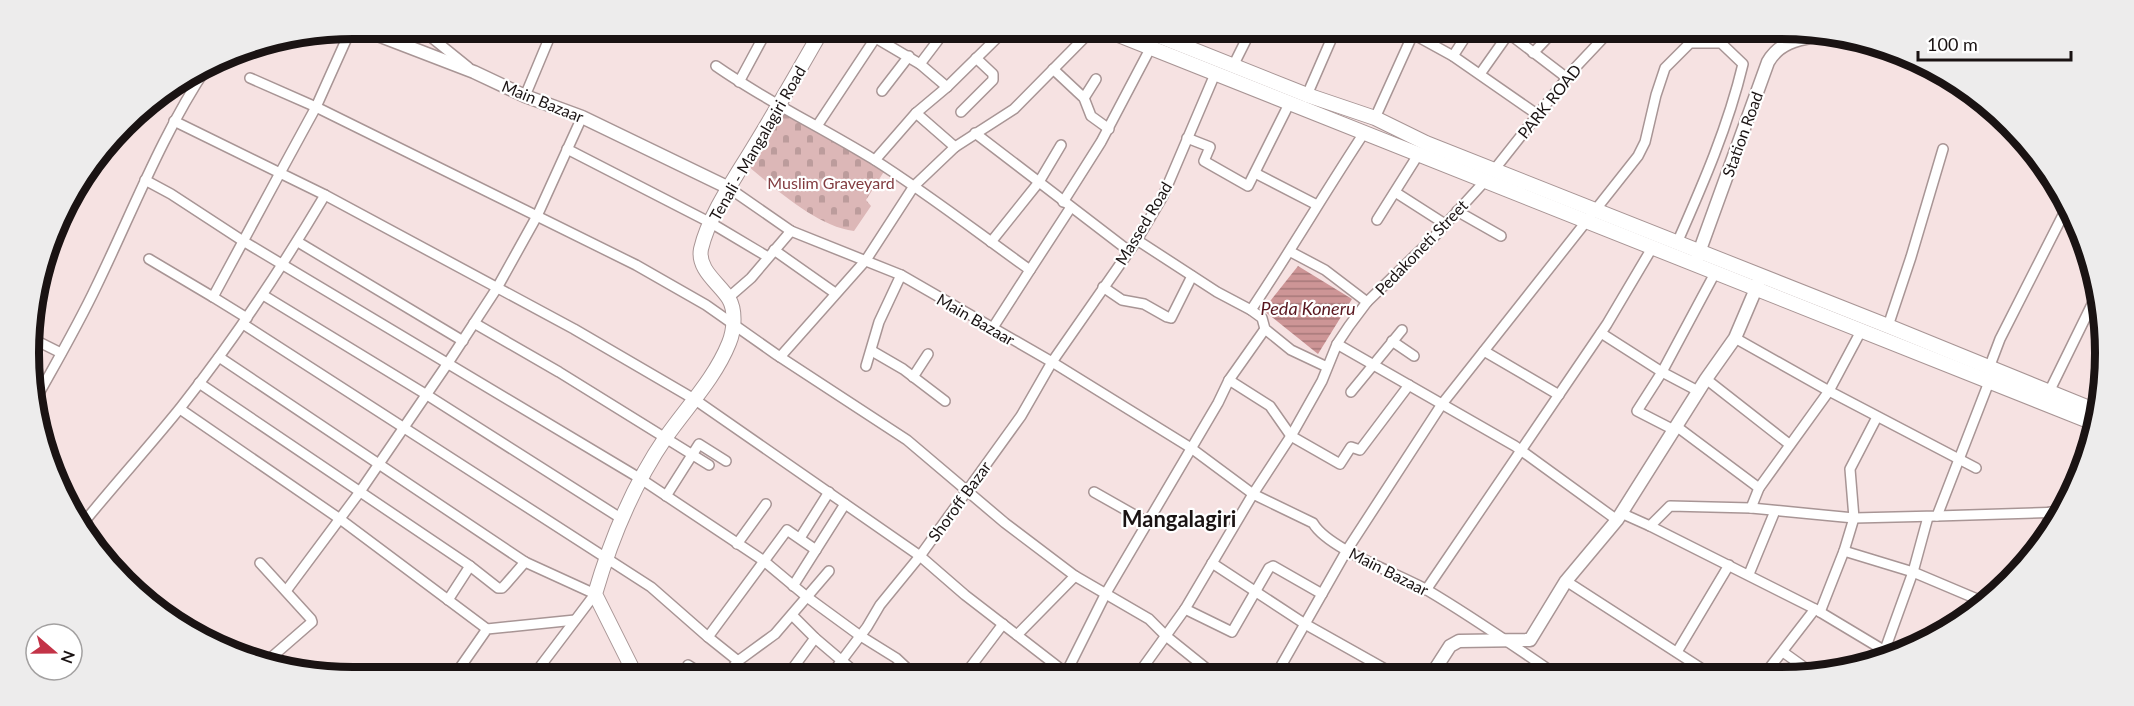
<svg xmlns="http://www.w3.org/2000/svg" width="2134" height="706" font-family="Lato,sans-serif">
<defs>
<pattern id="cemetery-stones" width="16" height="16" patternUnits="userSpaceOnUse" patternTransform="scale(1.5)"><rect width="16" height="16" fill="#dcb7b7"/><path d="M2 7V4a2 2 0 0 1 4 0v3zM10 15v-3a2 2 0 0 1 4 0v3z" fill="#bc9c9c"/></pattern>
<pattern id="water-rules" width="6" height="5" patternUnits="userSpaceOnUse" patternTransform="scale(1.5)"><rect width="6" height="5" fill="#cd9596"/><path d="M0 2.5h6" fill="none" stroke="#a67879"/></pattern>
</defs>
<rect width="100%" height="100%" fill="#f6e2e2"/>
<path fill="url(#cemetery-stones)" d="M784 109 885 170 866 200 871 206 854 231C818 227 777 190 749 167Z"/>
<polygon fill="url(#water-rules)" points="1298,266 1352,299 1318,354 1263,310"/>
<g fill="none" stroke-linecap="round" stroke-linejoin="round">
<defs>
<g id="street">
<polyline points="351,29 316,107 280,173 325,195 574,329 694,399 920,556 965,595 1066,673"/>
<polyline points="421,29 468,67"/>
<polyline points="864,31 920,64 947,87"/>
<polyline points="1508,33 1567,78"/>
<polyline points="1533,53 1551,34"/>
<polyline points="1453,56 1466,36"/>
<polyline points="920,64 945,31"/>
<path d="M716 66C766 101 821 127 873 159 927 193 978 233 1030 270L1071 207"/>
<polyline points="1233,66 1250,32"/>
<polyline points="1053,69 1084,98 1091,116 1109,129"/>
<polyline points="1480,74 1509,33"/>
<polyline points="250,78 316,107 636,265 706,305 777,355 907,440 1005,523 1075,576 1149,619 1166,636 1212,673"/>
<polyline points="739,82 767,30"/>
<polyline points="882,91 909,56"/>
<polyline points="1307,95 1334,33"/>
<polyline points="525,96 553,29"/>
<polyline points="1084,98 1096,79"/>
<polyline points="961,112 993,80 993,74 976,58"/>
<polyline points="916,113 955,147"/>
<polyline points="1375,118 1413,34 1453,56 1538,115"/>
<polyline points="174,121 280,173 213,297 247,318"/>
<polyline points="817,126 880,31"/>
<polyline points="975,133 1129,251"/>
<polyline points="1187,138 1210,147 1204,161 1248,186 1289,104"/>
<polyline points="567,149 711,223 768,257"/>
<polyline points="875,160 916,113 947,87 1004,31"/>
<polyline points="1494,170 1574,69 1607,34"/>
<polyline points="1255,173 1317,205"/>
<polyline points="145,180 171,194 243,241 641,479 764,561 807,597 859,635 896,658 912,673"/>
<path d="M729 188 791 231 901 275 1052 362 1191 448 1253 494 1313 523C1328 549 1399 574 1427 590 1471 616 1513 645 1555 674"/>
<polyline points="1395,192 1445,224"/>
<polyline points="1063,202 1101,142 1151,47"/>
<polyline points="1457,211 1501,236"/>
<polyline points="1377,220 1418,155"/>
<polyline points="53,240 74,194"/>
<polyline points="1137,240 1217,292 1251,310 1262,318 1265,329 1291,350 1327,367"/>
<polyline points="298,242 463,341"/>
<polyline points="991,242 1039,182 1061,145"/>
<polyline points="774,250 835,293"/>
<polyline points="1291,252 1325,270 1367,302"/>
<polyline points="149,259 213,297"/>
<polyline points="1103,287 1122,300 1144,304 1167,317 1171,318 1192,276"/>
<polyline points="263,295 427,395 622,519"/>
<polyline points="728,298 751,278 791,231"/>
<path d="M1251 310C1290 252 1325 192 1364 133"/>
<polyline points="474,323 559,372 709,465"/>
<polyline points="243,324 651,587 708,637"/>
<polyline points="1888,326 1911,257 1943,149"/>
<polyline points="992,329 1030,270"/>
<polyline points="1601,333 1662,372 1698,391"/>
<polyline points="1735,338 1829,391 1976,468"/>
<polyline points="33,339 61,353"/>
<polyline points="1392,341 1414,356"/>
<polyline points="1337,344 1515,446 1617,520"/>
<polyline points="872,351 903,369 945,401"/>
<polyline points="1484,351 1559,395"/>
<polyline points="219,357 525,562 595,594 536,672"/>
<polyline points="780,357 866,260 914,186 955,147 1014,109 1090,32"/>
<polyline points="866,366 879,322 901,275"/>
<polyline points="1989,368 2000,339 2066,209"/>
<polyline points="913,377 928,354"/>
<polyline points="1706,379 1789,444"/>
<polyline points="1229,380 1270,406 1291,436 1340,464 1351,447 1360,450 1409,385"/>
<polyline points="199,383 470,566 498,588 502,588 505,585 525,562"/>
<polyline points="1351,392 1402,330"/>
<polyline points="2049,392 2099,290"/>
<path d="M37 397C57 361 78 325 96 287 132 213 161 136 207 67"/>
<polyline points="180,409 340,519 487,629"/>
<polyline points="1676,426 1759,488"/>
<polyline points="1674,430 1637,411 1662,372 1715,273"/>
<polyline points="1094,492 1147,522"/>
<polyline points="666,496 699,444 726,461"/>
<polyline points="1751,508 1759,488 1829,391 1861,331"/>
<polyline points="1621,513 1650,526 1670,506 1751,508 1854,518 1937,516 1989,382"/>
<polyline points="1937,516 2063,512"/>
<polyline points="1650,526 1815,609 1890,654"/>
<path d="M80 527C113 486 148 448 181 407 234 340 281 269 325 195"/>
<polyline points="800,538 829,492"/>
<polyline points="2043,540 2050,512"/>
<polyline points="737,544 766,504"/>
<polyline points="1844,551 1913,572 1984,602"/>
<polyline points="260,563 311,619 312,622 266,662"/>
<polyline points="1212,563 1305,624 1394,674"/>
<polyline points="1749,574 1775,511"/>
<polyline points="1566,581 1710,674"/>
<polyline points="793,586 845,504"/>
<polyline points="1426,590 1607,324 1652,248"/>
<polyline points="286,591 359,493 448,363 497,288 537,216 582,117"/>
<polyline points="448,600 470,566"/>
<polyline points="1185,609 1232,632 1269,568 1273,566 1322,594"/>
<polyline points="1820,612 1844,551 1854,518 1850,469 1877,417"/>
<polyline points="792,615 815,638 855,672"/>
<polyline points="1017,635 1075,576"/>
<polyline points="1677,652 1729,565"/>
<polyline points="1783,652 1815,675"/>
<polyline points="1883,655 1913,572 1928,517"/>
<polyline points="738,661 775,634 829,571"/>
<polyline points="688,665 699,672"/>
<polyline points="457,672 487,629 575,620"/>
<polyline points="729,672 738,661 708,637 787,530 816,550"/>
<polyline points="790,672 815,638"/>
<polyline points="833,672 867,627 880,605 920,556 1021,416 1052,362 1137,240 1163,196 1215,74"/>
<polyline points="966,673 1003,624"/>
<polyline points="1066,673 1106,593 1218,403 1229,380 1265,329"/>
<polyline points="1139,673 1185,609 1253,494 1291,436 1322,381 1337,344 1349,326 1367,302 1433,238 1485,181"/>
<path d="M1277 673 1347 550 1442 404 1638 156 1645 142 1656 95 1665 68 1690 43H1721L1743 64C1728 127 1703 184 1677 243"/>
<polyline points="1764,675 1815,609"/>
</g>
<g id="secondary">
<polyline points="362,29 474,72 525,96 582,117 729,188"/>
<path d="M1697 258 1768 62C1780 41 1800 39 1821 35"/>
<polyline points="1432,674 1450,646 1459,641 1530,640 1566,581 1617,520 1706,379 1735,338 1761,277"/>
</g>
<g id="primary">
<polyline points="1111,32 2096,424"/>
<polyline points="1149,32 1307,95 1375,118 1426,143 1888,326 2099,412"/>
<path d="M634 672 595 594C611 539 633 485 666 437 687 407 715 378 729 343 734 331 736 311 729 299 720 284 697 270 701 249 709 215 735 178 753 148 777 109 799 70 822 30"/>
</g>
</defs>
<use href="#street" stroke="#a89595" stroke-width="12"/>
<use href="#secondary" stroke="#a89595" stroke-width="15"/>
<use href="#primary" stroke="#a89595" stroke-width="16"/>
<use href="#street" stroke="#fff" stroke-width="9"/>
<use href="#secondary" stroke="#fff" stroke-width="12"/>
<use href="#primary" stroke="#fff" stroke-width="14"/>
</g>
<g text-anchor="middle" dominant-baseline="central" stroke-width="4.5" stroke-linejoin="round" paint-order="stroke">
<g font-size="16" fill="#1a1313" stroke="#fff">
<text transform="translate(543 101) rotate(22)">Main Bazaar</text>
<text transform="translate(1549 101) rotate(-51)">PARK ROAD</text>
<text transform="translate(1742 134) rotate(-70)">Station Road</text>
<text transform="translate(757 143) rotate(-60)">Tenali - Mangalagiri Road</text>
<text transform="translate(1143 223) rotate(-59)">Massed Road</text>
<text transform="translate(1421 247) rotate(-46)">Pedakoneti Street</text>
<text transform="translate(976 319) rotate(30)">Main Bazaar</text>
<text transform="translate(959 501) rotate(-54)">Shoroff Bazar</text>
<text transform="translate(1389 571) rotate(27)">Main Bazaar</text>
</g>
<g font-size="16" fill="#823c40" stroke="#fff">
<text x="831" y="182">Muslim Graveyard</text>
</g>
<g font-size="18" font-style="italic" fill="#59171f" stroke="#fff">
<text x="1308" y="308">Peda Koneru</text>
</g>
<g font-size="22" font-weight="bold" fill="#1a1313" stroke="#fff">
<text x="1179" y="518">Mangalagiri</text>
</g>
</g>
<path d="M0 0H2134V706H0ZM353 39H1781A314 314 0 0 1 2095 353V353A314 314 0 0 1 1781 667H353A314 314 0 0 1 39 353V353A314 314 0 0 1 353 39Z" fill="#edecec" fill-rule="evenodd"/>
<path fill="none" stroke="#1a1313" stroke-width="8" d="M353 39H1781A314 314 0 0 1 2095 353V353A314 314 0 0 1 1781 667H353A314 314 0 0 1 39 353V353A314 314 0 0 1 353 39Z"/>
<g transform="translate(54 652) rotate(110)"><circle r="28" fill="#ffffff" stroke="#a3a1a1" stroke-width="1.5"/>
<path d="M0-4.5L10 22L0 15L-10 22Z" fill="#c33347"/>
<text y="-9" font-size="16" font-weight="bold" text-anchor="middle" fill="#1a1313">N</text>
</g>
<path d="M1918 51v9h153v-9" fill="none" stroke="#1a1313" stroke-width="3"/>
<text x="1927" y="51" font-size="18" fill="#1a1313" stroke="#ffffff" stroke-width="4.5" paint-order="stroke">100 m</text>
</svg>
